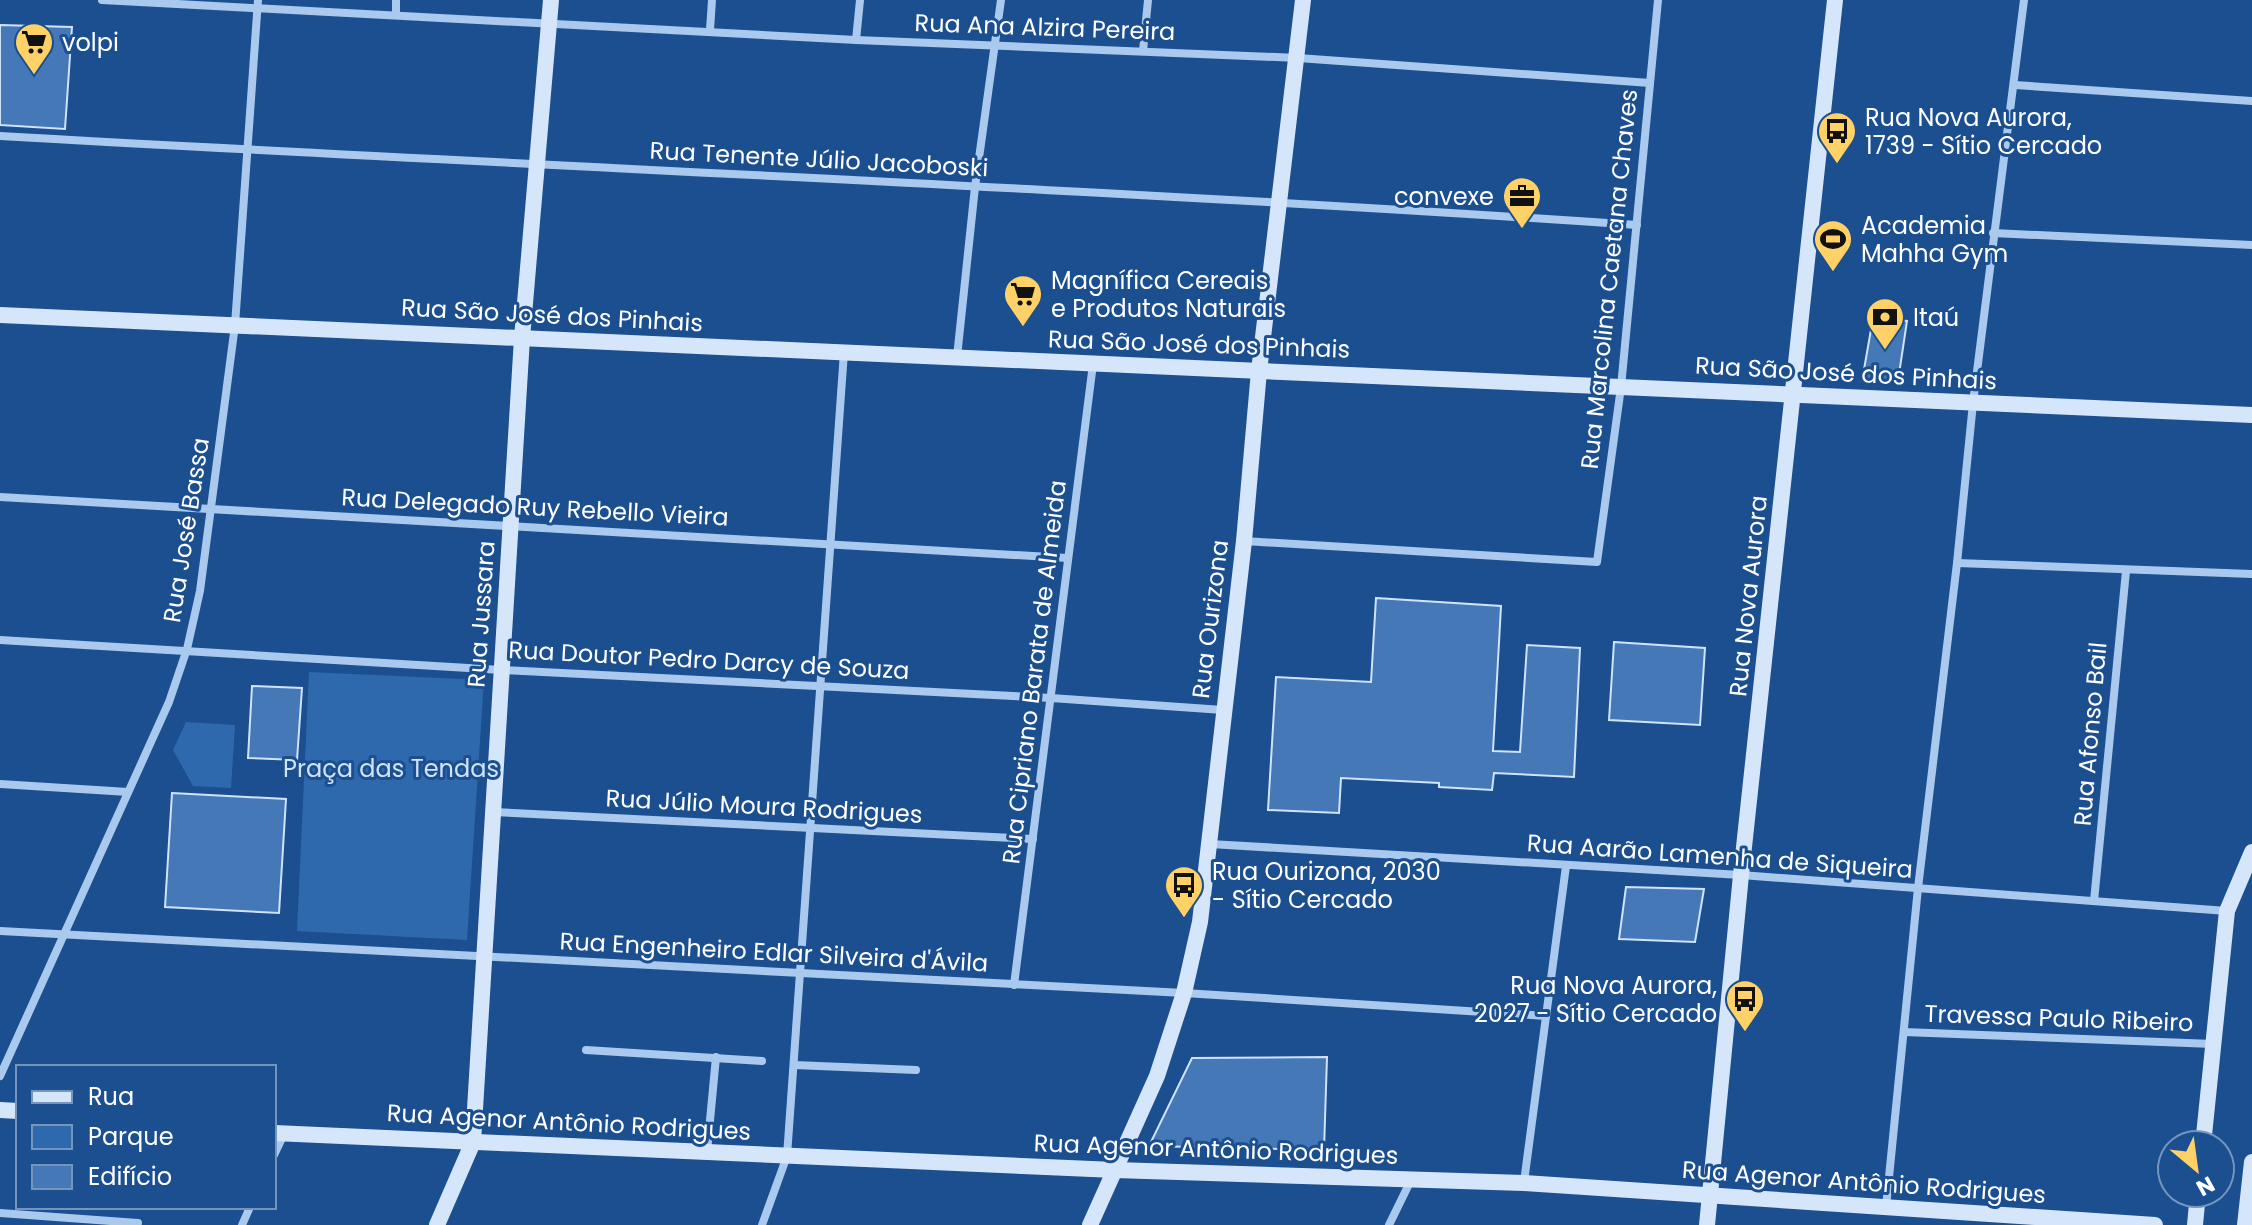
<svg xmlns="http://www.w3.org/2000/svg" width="2252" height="1225" font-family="Poppins,sans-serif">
<rect width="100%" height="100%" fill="#1b4f8f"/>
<g fill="#2e69ad">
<polygon points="309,672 484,680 467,940 297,931"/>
<polygon points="186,722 235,725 231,788 193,786 173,750"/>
</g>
<g fill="#4478b7" stroke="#cfe3fa" stroke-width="2">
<polygon points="0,25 72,27 65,129 0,125"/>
<polygon points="1873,318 1907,321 1898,381 1862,381"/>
<polygon points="1376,598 1501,606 1493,751 1520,752 1527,645 1580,648 1574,777 1494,773 1492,790 1439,787 1439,783 1341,778 1339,813 1268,810 1276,677 1371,682"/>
<polygon points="1614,642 1705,648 1700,725 1609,720"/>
<polygon points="252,686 302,688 297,760 248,758"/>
<polygon points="172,793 286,799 279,913 165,907"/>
<polygon points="1626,887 1704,889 1695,942 1619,939"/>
<polygon points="1327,1057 1324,1150 1149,1146 1192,1058"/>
</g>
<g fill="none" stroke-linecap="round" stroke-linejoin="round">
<g stroke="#a9c9ee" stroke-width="8">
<polyline points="102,0 856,40 1298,58 1650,83"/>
<polyline points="396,15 396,0"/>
<polyline points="710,30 712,0"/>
<polyline points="856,40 860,0"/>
<polyline points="1143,51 1148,0"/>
<polyline points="2015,85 2252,101"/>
<path d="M0 136C545 167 1091 188 1637 225"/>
<polyline points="1993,233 2252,245"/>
<polyline points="957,357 975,187 1001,0"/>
<path d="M0 497C356 520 712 535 1068 558"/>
<polyline points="1244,541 1597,562 1621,387 1658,0"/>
<polyline points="1957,563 2252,574"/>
<polyline points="0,640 502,670 1051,698 1223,710"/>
<polyline points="0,784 128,792"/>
<polyline points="493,812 1033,839"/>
<polyline points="1210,844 1741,875 2227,911"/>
<polyline points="2094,901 2126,571"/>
<polyline points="0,931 1184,993 1546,1016"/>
<polyline points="1014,985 1093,364"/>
<polyline points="1904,1032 2213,1044"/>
<polyline points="586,1050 762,1061"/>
<polyline points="794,1065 916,1070"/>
<polyline points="0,1076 169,702 187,649 200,591 235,325 258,0"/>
<polyline points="707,1152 716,1057"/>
<polyline points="274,1155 284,1134"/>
<polyline points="1524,1182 1566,866"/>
<polyline points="1886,1207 1918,888 1957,563 1973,403 2024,0"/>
<polyline points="0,1213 138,1223"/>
<polyline points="242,1225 250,1207"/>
<polyline points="762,1225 787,1156 844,352"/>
<polyline points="1389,1225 1411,1180"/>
</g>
<g stroke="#d6e6fa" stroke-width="16">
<polyline points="0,315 2252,415"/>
<polyline points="0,1110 18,1111"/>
<polyline points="274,1133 1115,1170 1524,1183 2155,1225"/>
<polyline points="2203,1145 2227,911 2252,852"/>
<polyline points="437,1225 473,1142 522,338 551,0"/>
<polyline points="1090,1225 1157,1076 1184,993 1200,922 1244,541 1259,371 1303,0"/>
<polyline points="1707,1225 1741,875 1835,0"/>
<polyline points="2195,1225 2198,1193"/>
<polyline points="2245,1225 2252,1162"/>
</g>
</g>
<defs>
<symbol id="supermarket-pin" viewBox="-11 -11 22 30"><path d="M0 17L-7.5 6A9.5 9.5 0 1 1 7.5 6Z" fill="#ffd166" stroke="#1b4f8f"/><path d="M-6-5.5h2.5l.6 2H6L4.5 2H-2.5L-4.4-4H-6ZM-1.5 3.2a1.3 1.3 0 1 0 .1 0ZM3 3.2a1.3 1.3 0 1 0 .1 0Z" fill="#111"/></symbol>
<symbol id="bus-pin" viewBox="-11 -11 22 30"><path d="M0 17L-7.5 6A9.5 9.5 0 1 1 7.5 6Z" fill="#ffd166" stroke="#1b4f8f"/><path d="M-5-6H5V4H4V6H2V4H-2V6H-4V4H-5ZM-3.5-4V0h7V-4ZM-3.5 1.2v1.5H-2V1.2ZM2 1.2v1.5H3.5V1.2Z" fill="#111"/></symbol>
<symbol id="office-pin" viewBox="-11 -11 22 30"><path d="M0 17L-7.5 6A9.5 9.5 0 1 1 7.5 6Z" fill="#ffd166" stroke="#1b4f8f"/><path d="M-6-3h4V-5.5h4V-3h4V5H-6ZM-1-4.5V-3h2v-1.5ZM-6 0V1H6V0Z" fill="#111"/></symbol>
<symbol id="stadium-pin" viewBox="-11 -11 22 30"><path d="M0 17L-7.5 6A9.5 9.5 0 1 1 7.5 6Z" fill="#ffd166" stroke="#1b4f8f"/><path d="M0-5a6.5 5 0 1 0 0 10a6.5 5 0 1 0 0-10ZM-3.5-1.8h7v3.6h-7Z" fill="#111"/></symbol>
<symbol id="bank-pin" viewBox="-11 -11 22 30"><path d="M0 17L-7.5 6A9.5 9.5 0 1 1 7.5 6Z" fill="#ffd166" stroke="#1b4f8f"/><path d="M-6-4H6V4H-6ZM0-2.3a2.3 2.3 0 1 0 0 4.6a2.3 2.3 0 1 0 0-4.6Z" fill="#111"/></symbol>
</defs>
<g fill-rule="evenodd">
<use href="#supermarket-pin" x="12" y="20" width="44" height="60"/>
<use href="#bus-pin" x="1815" y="109" width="44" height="60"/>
<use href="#office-pin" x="1500" y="174" width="44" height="60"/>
<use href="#stadium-pin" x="1811" y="217" width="44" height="60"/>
<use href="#supermarket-pin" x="1001" y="272" width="44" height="60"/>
<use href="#bank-pin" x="1863" y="295" width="44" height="60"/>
<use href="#bus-pin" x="1162" y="863" width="44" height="60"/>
<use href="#bus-pin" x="1723" y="977" width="44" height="60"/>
</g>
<g text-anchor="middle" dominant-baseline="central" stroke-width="6" stroke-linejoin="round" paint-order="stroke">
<g font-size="24" fill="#fff" stroke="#1b4f8f">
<text transform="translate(1045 27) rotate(2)">Rua Ana Alzira Pereira</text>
<text transform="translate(819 159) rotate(3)">Rua Tenente Júlio Jacoboski</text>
<text transform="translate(1609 279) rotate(-84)">Rua Marcolina Caetana Chaves</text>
<text transform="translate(552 315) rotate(3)">Rua São José dos Pinhais</text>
<text transform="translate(1199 344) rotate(2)">Rua São José dos Pinhais</text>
<text transform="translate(1846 373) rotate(3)">Rua São José dos Pinhais</text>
<text transform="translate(535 507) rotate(3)">Rua Delegado Ruy Rebello Vieira</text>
<text transform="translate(186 530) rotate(-81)">Rua José Bassa</text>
<text transform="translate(1748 596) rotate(-84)">Rua Nova Aurora</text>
<text transform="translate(481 614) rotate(-86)">Rua Jussara</text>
<text transform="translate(1210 619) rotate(-83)">Rua Ourizona</text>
<text transform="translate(709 660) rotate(3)">Rua Doutor Pedro Darcy de Souza</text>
<text transform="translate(1034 672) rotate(-83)">Rua Cipriano Barata de Almeida</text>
<text transform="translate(2090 734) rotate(-85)">Rua Afonso Bail</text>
<text transform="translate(764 806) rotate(3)">Rua Júlio Moura Rodrigues</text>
<text transform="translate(1720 856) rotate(4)">Rua Aarão Lamenha de Siqueira</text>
<text transform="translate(774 952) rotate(3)">Rua Engenheiro Edlar Silveira d'Ávila</text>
<text transform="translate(2059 1018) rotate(2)">Travessa Paulo Ribeiro</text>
<text transform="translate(569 1122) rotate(3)">Rua Agenor Antônio Rodrigues</text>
<text transform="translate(1216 1149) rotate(2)">Rua Agenor Antônio Rodrigues</text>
<text transform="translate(1864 1182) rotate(4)">Rua Agenor Antônio Rodrigues</text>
</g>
<g font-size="24" fill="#fff" stroke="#1b4f8f" text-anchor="start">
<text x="62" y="42">volpi</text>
<text x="1865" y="117">Rua Nova Aurora,<tspan x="1865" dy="28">1739 - Sítio Cercado</tspan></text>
<text x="1494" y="196" text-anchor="end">convexe</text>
<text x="1861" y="225">Academia<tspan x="1861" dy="28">Mahha Gym</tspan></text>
<text x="1051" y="280">Magnífica Cereais<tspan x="1051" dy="28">e Produtos Naturais</tspan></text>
<text x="1913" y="317">Itaú</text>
<text x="1212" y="871">Rua Ourizona, 2030<tspan x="1212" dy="28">- Sítio Cercado</tspan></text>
<text x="1717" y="985" text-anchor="end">Rua Nova Aurora,<tspan x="1717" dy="28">2027 - Sítio Cercado</tspan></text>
</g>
<g font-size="24" fill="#cfe3fa" stroke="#1b4f8f">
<text x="391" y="768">Praça das Tendas</text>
</g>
</g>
<rect x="16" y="1065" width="260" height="144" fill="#1b4f8f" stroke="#7695bc" stroke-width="2"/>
<rect x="32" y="1091" width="40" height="12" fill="#d6e6fa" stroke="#7695bc" stroke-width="2"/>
<text x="88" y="1105" font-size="24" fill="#ffffff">Rua</text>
<rect x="32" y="1125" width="40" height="24" fill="#2e69ad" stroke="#7695bc" stroke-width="2"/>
<text x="88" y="1145" font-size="24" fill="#ffffff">Parque</text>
<rect x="32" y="1165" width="40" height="24" fill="#4478b7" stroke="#7695bc" stroke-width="2"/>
<text x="88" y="1185" font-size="24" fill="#ffffff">Edifício</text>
<g transform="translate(2196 1169) rotate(151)"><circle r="38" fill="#1b4f8f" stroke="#7695bc" stroke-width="2"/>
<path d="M0-6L14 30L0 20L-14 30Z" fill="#ffd166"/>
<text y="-12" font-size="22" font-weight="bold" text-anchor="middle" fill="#ffffff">N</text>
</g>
</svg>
